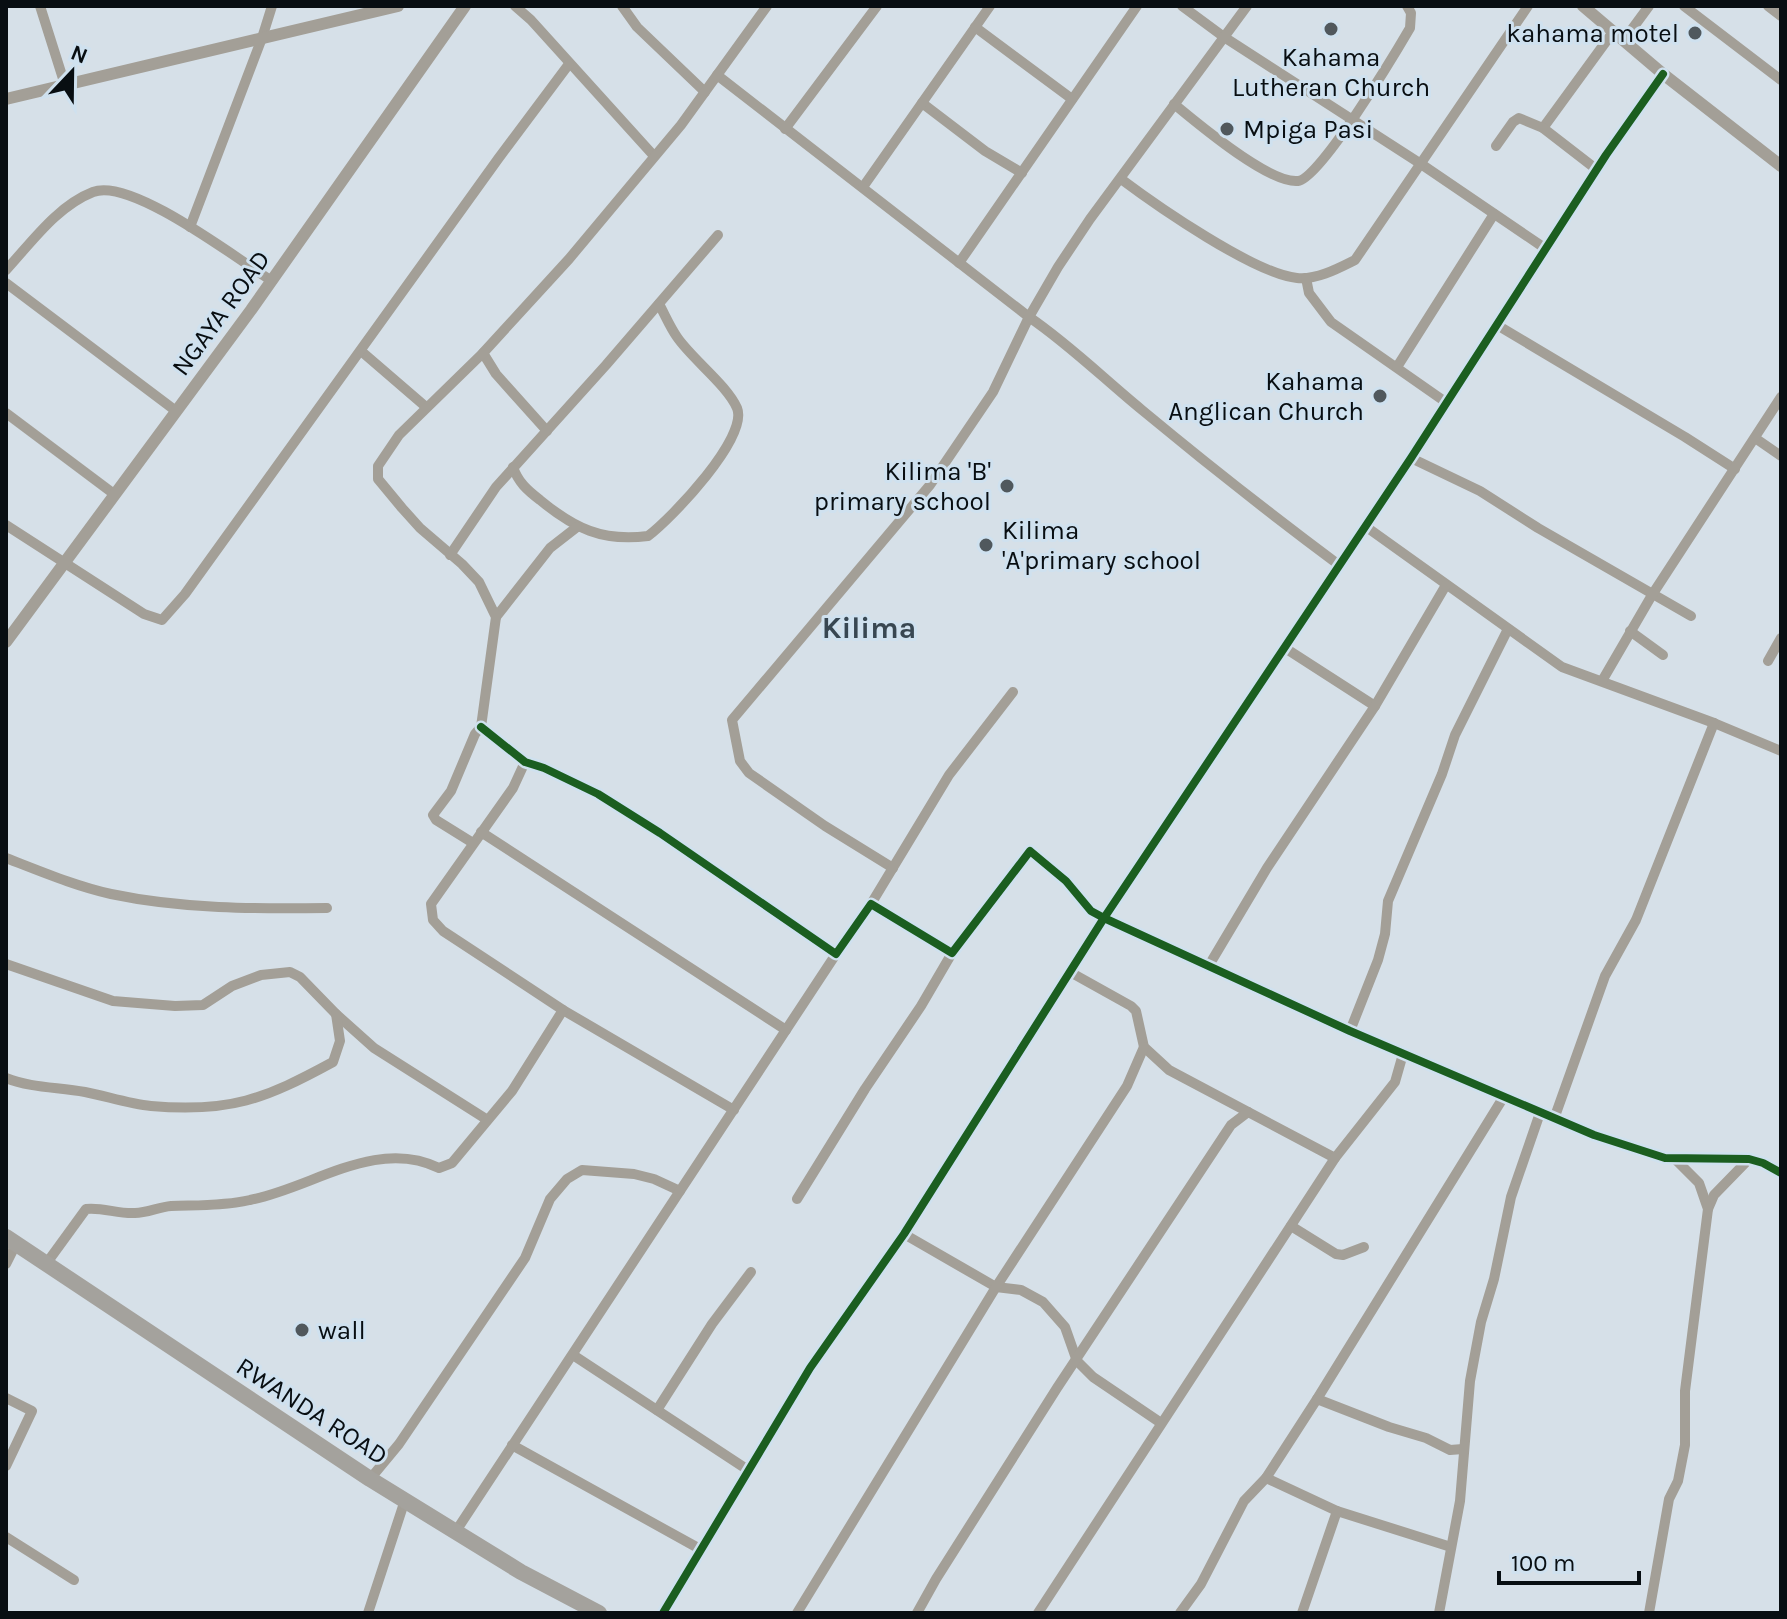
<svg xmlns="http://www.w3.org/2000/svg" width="1787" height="1619" font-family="Karla,sans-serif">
<rect width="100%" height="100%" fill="#d6e0e8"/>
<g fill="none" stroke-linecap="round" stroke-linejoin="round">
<g stroke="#a39f97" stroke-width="10">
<polyline points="40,6 65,85"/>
<polyline points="515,6 531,20 654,156"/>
<polyline points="622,6 637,27 705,92"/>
<polyline points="1182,6 1224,37 1421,164 1546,249"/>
<polyline points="1684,6 1781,80"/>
<polyline points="1768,6 1781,16"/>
<polyline points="975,27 1072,99"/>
<polyline points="1624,40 1649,6"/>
<path d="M717 75 1029 317C1070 345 1104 379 1142 410 1207 464 1272 515 1339 565"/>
<polyline points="922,103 985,151 1022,173"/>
<path d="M1174 104C1197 123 1269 184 1298 181 1320 179 1396 52 1410 28L1411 13 1407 6"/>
<polyline points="1543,128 1613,32"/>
<polyline points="785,129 877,6"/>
<polyline points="1496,146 1513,122 1519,118 1543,128 1596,169"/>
<path d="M1121 179C1157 206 1255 274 1297 278 1317 280 1339 268 1355 260L1528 6"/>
<polyline points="863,187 990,6"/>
<polyline points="190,227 262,38 272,6"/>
<polyline points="959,263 1137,6"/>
<path d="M6 270C31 243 57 206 93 192 131 177 237 259 272 281"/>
<polyline points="1306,278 1309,293 1331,322 1447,403"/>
<polyline points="6,283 176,411"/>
<polyline points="1497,325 1685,437 1735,469"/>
<polyline points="361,351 426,407"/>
<polyline points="483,353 496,374 547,431"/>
<polyline points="1397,367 1494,214"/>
<polyline points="6,413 114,494"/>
<polyline points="1755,438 1781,456"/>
<polyline points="1411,458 1480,491 1538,528 1691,616"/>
<path d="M513 467C518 482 527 490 540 500 574 528 602 542 648 536 672 518 749 437 737 408 727 385 692 359 677 337 670 327 665 315 659 304"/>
<polyline points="6,525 144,614 162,620 185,594 498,159 569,64"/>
<polyline points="1365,526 1562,667 1714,723 1781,751"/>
<polyline points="450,555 496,487 606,365 718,235"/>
<polyline points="496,617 550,548 577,527"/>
<polyline points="1630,631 1663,655"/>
<polyline points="1285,648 1375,706"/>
<polyline points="1768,661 1781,638"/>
<polyline points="1602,681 1652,595 1781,397"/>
<polyline points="481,727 525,762 544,768 598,794 660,833 836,954 871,904 952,953 1030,851 1066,881 1091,911 1104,918 1350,1031 1594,1135 1665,1158 1749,1159 1763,1163 1781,1173"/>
<polyline points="525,762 513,788 431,904 433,920 443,931 563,1010 734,1110"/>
<polyline points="481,832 786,1030"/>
<polyline points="473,843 436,820 433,815 451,791 475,734 481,727 496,617 479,582 462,564 420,528 402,508 378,479 378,466 399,435 483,353 569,259 681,125 767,6"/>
<path d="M6 858C40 871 75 886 111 894 182 909 255 909 327 908"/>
<polyline points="893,868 825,826 749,773 740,761 732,720 930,485 993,392 1029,317 1058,267 1090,219 1247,6"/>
<polyline points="871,904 949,775 1013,692"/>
<polyline points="6,964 113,1001 175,1006 203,1005 232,986 261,975 290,972 300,977 336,1014 374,1048 486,1119"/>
<polyline points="1208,967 1267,868 1375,706 1446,585"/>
<polyline points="1070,972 1131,1006 1136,1011 1144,1047 1169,1070 1335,1158"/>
<polyline points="1350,1031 1378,960 1385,934 1388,901 1442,774 1455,735 1508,629"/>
<path d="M6 1078C31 1088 58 1087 85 1092 106 1096 129 1104 151 1106 230 1113 265 1099 333 1062L340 1041 336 1014"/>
<polyline points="1554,1119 1605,976 1636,920 1714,723"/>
<polyline points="797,1199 865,1089 921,1006 952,953"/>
<polyline points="1708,1209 1714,1195 1749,1159"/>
<polyline points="1291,1226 1336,1254 1343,1255 1364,1247"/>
<polyline points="904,1234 996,1287 1021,1290 1043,1302 1065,1327 1077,1361 1093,1377 1161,1423"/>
<polyline points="6,1264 16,1244"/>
<path d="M46 1264 86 1209C102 1207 118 1214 135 1213 147 1213 159 1207 171 1206 197 1205 224 1206 250 1200 312 1188 376 1137 439 1168L452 1163 512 1091 563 1010"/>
<polyline points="573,1355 748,1470"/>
<polyline points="6,1398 32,1411 6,1466"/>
<polyline points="1317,1399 1389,1427 1426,1438 1450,1450 1463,1449"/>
<polyline points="657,1410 712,1324 751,1272"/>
<polyline points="512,1445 700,1549"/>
<polyline points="1266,1478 1337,1511 1451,1547"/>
<polyline points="370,1479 399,1444 525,1258 550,1199 567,1179 582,1170 634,1174 654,1179 680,1191"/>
<polyline points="456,1531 836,954"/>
<polyline points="6,1537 74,1580"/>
<polyline points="368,1613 405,1500"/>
<polyline points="663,1613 810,1368 904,1234 1104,918 1411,458 1606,155 1663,74"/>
<polyline points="797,1613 996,1287 1127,1086 1144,1047"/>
<polyline points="917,1613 936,1579 1057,1388 1223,1137 1231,1125 1248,1112"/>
<polyline points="1038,1613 1335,1158 1395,1082 1403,1054"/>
<polyline points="1180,1613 1201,1584 1244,1501 1266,1478 1317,1399 1503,1098"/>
<polyline points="1302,1613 1337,1511"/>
<polyline points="1439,1613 1460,1501 1470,1381 1481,1322 1494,1279 1511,1197 1540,1113"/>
<polyline points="1649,1613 1669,1499 1678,1481 1685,1445 1685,1391 1708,1209 1699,1183 1676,1160"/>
</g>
<g stroke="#a39f97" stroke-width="12">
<polyline points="1583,6 1663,74 1781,166"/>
<polyline points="6,99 398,6"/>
<polyline points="6,642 251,310 465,6"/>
</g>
<polyline stroke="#a4a29d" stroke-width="16" points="6,1237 370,1479 521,1572 599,1613"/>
<defs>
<g id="cycleway">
<polyline points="481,727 525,762 544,768 598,794 660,833 836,954 871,904 952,953 1030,851 1066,881 1091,911 1104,918 1350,1031 1594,1135 1665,1158 1749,1159 1763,1163 1781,1173"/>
<polyline points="663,1613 810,1368 904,1234 1104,918 1411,458 1606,155 1663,74"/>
</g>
</defs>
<use href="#cycleway" stroke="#cfe1ef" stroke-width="13"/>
<use href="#cycleway" stroke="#1b5e20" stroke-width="8"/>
</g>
<g fill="#50585d" stroke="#cfe1ef" stroke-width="3">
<circle cx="1331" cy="29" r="8"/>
<circle cx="1695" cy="33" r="8"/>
<circle cx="1227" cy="129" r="8"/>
<circle cx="1380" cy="396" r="8"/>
<circle cx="1007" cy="486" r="8"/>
<circle cx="986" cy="545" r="8"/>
<circle cx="302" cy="1330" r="8"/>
</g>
<g text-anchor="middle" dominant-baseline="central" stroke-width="6" stroke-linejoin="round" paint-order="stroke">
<g font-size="26" fill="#080e12" stroke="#cfe1ef" text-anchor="end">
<text x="1679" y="33">kahama motel</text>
<text x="1331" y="57" text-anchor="middle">Kahama<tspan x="1331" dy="30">Lutheran Church</tspan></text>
<text x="1243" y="129" text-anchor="start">Mpiga Pasi</text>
<text x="1364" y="381">Kahama<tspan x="1364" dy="30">Anglican Church</tspan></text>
<text x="991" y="471">Kilima 'B'<tspan x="991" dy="30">primary school</tspan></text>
<text x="1002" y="530" text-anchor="start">Kilima<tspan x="1002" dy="30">'A'primary school</tspan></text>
<text x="318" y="1330" text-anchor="start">wall</text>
</g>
<g font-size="26" fill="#080e12" stroke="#cfe1ef">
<text transform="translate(221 313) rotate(-54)">NGAYA ROAD</text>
<text transform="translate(312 1411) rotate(33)">RWANDA ROAD</text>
</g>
<g font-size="30" font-weight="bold" fill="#384752" stroke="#cfe1ef">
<text x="869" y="628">Kilima</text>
</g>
</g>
<rect width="1787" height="1619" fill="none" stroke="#080e12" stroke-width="16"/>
<g transform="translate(72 72) rotate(22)" stroke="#cfe1ef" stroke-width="6" paint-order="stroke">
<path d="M0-6L14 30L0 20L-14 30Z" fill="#080e12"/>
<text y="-12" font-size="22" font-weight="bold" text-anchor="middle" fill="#080e12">N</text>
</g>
<path d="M1499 1571v12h140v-12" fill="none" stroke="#080e12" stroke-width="4"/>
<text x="1511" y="1571" font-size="24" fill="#080e12" stroke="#cfe1ef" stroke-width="6" paint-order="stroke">100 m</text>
</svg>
